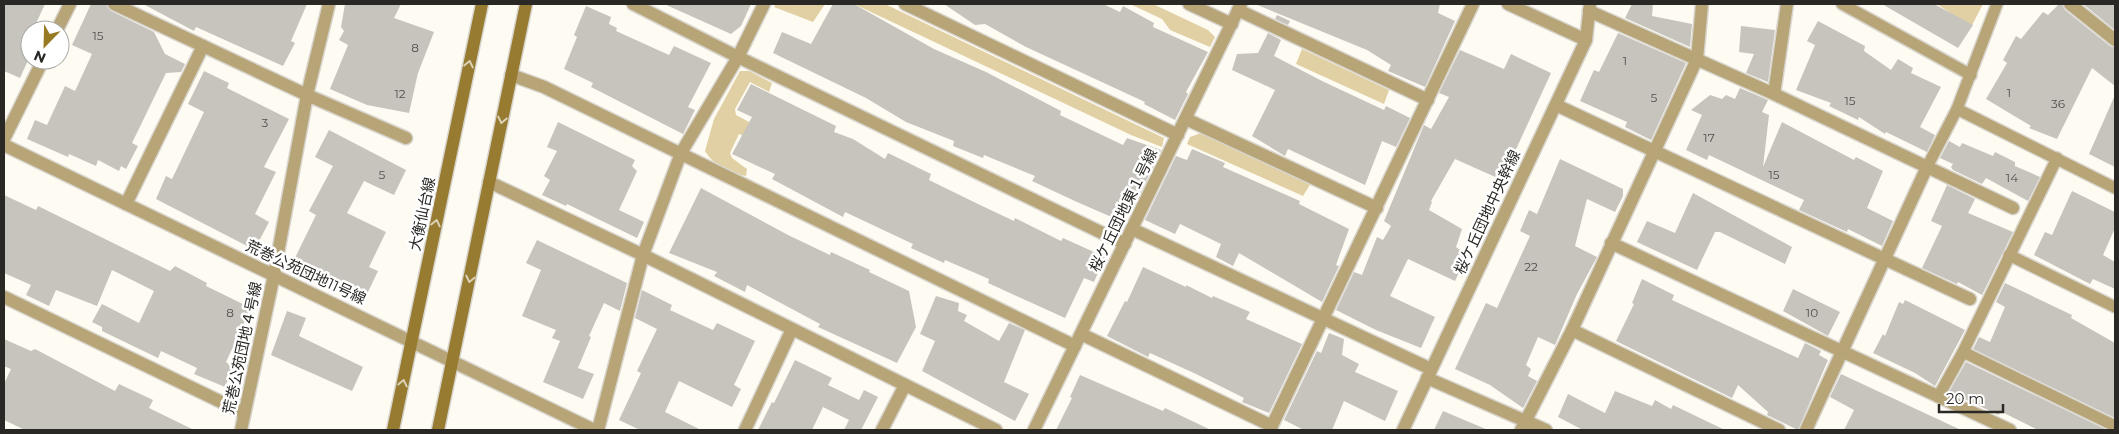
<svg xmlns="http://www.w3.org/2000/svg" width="2119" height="434" font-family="Montserrat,'Noto Sans JP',sans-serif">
<rect width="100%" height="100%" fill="#fefbf3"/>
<g fill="#e1d0a3">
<polygon points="776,4 825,4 813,22 774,7"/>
<polygon points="854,4 885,4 1164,138 1162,147 1131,135"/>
<polygon points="1130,4 1153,4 1208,30 1215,37 1210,47 1170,30 1162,19"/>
<polygon points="1937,4 1983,4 1971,27"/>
<polygon points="1302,49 1389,90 1384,104 1296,64"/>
<path d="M740 71H749L772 83 769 92 750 82 735 109 736 115 777 137 771 148 739 134 730 153 732 158 747 169 746 176C730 174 713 165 705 151L714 119Z"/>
<polygon points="1201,133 1311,183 1303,196 1187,144 1190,137"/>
</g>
<g fill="#c7c4bd">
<polygon points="4,4 45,4 33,30 30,30 30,36 23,52 30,56 20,78 4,71"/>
<polygon points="91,4 106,4 111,11 154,32 165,54 185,64 181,72 166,73 132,143 138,146 126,169 121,166 119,171 98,160 96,166 69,154 68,157 27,139 35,120 47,125 65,86 75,91 92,54 72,45"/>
<polygon points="143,4 307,4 291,41 295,43 283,66 196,27 194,31"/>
<polygon points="345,4 401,4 394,18 434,32 418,73 409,113 367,105 330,89 348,45 339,40 344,31 341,27"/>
<polygon points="664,4 751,4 741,26 731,34"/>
<polygon points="833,4 854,4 934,49 986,72 1061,111 1060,115 1123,145 1127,138 1161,150 1130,214 1127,212 1123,222 1077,202 1032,181 1035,176 984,155 983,158 953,146 954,141 906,122 866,98 773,53 782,32 811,44"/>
<polygon points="944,4 1103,4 1120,12 1123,6 1154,23 1153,27 1208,52 1186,92 1188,94 1175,120 1144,104 1145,102 1026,47 985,24 975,25"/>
<polygon points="1255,4 1440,4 1438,13 1455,21 1425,87 1388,71 1391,65 1367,50"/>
<polygon points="1632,4 1653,4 1652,16 1692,24 1690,47 1625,18"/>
<polygon points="1882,4 1934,4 1973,25 1958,48"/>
<polygon points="2059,4 2062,4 2065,10 2110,46 2115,48 2115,86 2092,68 2057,139 2029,128 2031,126 1986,99 2007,63 2003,60 2016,36 2021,39 2043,12 2048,15"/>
<polygon points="2083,4 2115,4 2115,30"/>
<polygon points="586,6 611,17 609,24 617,28 616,31 669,55 674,46 711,63 688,107 695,110 683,134 591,87 593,83 564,69 577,37 574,35"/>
<polygon points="1277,15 1290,21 1288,25 1275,19"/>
<polygon points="1818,21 1865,46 1864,51 1891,70 1898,59 1913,68 1911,73 1941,87 1920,127 1935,135 1927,152 1886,132 1885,134 1859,117 1858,120 1829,106 1831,103 1796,90 1815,45 1807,41"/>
<polygon points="1741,26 1775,30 1768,82 1746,73 1754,54 1739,52"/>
<polygon points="1268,33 1281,40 1274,56 1322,81 1384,110 1386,106 1410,118 1396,147 1382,141 1365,185 1288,149 1285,156 1252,136 1275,90 1232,70 1237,54 1258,53"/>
<polygon points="1618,33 1686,63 1651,140 1625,127 1627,122 1580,101 1594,70 1599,72"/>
<polygon points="1460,50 1504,69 1511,54 1551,73 1502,180 1455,159 1431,201 1432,202 1429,210 1462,229 1456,247 1467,255 1455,281 1408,259 1390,296 1435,317 1421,348 1376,330 1336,310 1354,272 1362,275 1377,237 1383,240 1391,226 1384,221 1424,125 1431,129 1449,97 1439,93"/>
<polygon points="204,71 229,83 227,88 289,119 264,167 276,172 255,214 269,222 257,245 252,242 249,247 156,199 166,176 172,179 204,112 188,104"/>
<polygon points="751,84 836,126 834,132 853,139 885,159 888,153 931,174 929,180 980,205 1014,221 1015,218 1061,241 1063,238 1105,257 1094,282 1084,278 1065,318 988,283 989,279 945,260 944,263 911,248 913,244 845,212 843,217 772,179 775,174 732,154 752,117 737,110"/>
<polygon points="1740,88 1768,100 1762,112 1769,115 1763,167 1782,122 1854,160 1856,157 1883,171 1867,208 1893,221 1882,246 1848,229 1847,232 1799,210 1804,200 1709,155 1707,160 1686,150 1702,115 1691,110 1710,95 1722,99 1726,95 1735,99"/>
<polygon points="2115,95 2115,167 2089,154"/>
<polygon points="558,122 635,160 632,166 637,171 619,210 644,222 637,238 567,204 566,206 542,195 550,180 544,176 557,151 547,147"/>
<polygon points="329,130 406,170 394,195 364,181 347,213 386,232 369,267 378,271 367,294 359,290 357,296 336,287 338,283 293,262 316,215 309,211 333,166 315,157"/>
<polygon points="1949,141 1960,147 1962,143 1993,156 1995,152 2015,162 2015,166 2040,177 2028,201 1986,178 1982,184 1953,170 1951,167 1953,164 1940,158"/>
<polygon points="1192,149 1225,163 1223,167 1300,201 1299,204 1349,229 1336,265 1339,266 1322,302 1239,253 1233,266 1216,257 1221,244 1180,224 1175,234 1145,220 1176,156 1187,160"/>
<polygon points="1560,159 1623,189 1623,196 1615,212 1587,199 1575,246 1597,257 1577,294 1555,345 1538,337 1526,365 1531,369 1528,376 1537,381 1523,408 1490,385 1455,369 1486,303 1497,308 1530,236 1520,231 1529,210 1537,214"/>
<polygon points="1947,185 1975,199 1968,213 2013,232 1982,295 1958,282 1957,284 1922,268 1942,226 1931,221"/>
<polygon points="701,188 788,235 830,255 831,252 870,270 869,272 909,291 916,327 897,363 818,327 820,324 747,285 745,292 714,276 717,272 669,253"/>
<polygon points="2072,191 2115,212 2115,228 2103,255 2115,262 2115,289 2093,279 2090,284 2034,255 2045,232 2052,235"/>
<polygon points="1693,193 1792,247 1785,264 1720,232 1715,232 1697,270 1637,242 1647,221 1675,233"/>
<polygon points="4,195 36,210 38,206 170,271 175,266 207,283 206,286 251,308 226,362 233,368 225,387 194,374 197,368 161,351 158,358 102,331 102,327 92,322 102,304 139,323 154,291 112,270 97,306 56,290 49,306 26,295 31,285 4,273"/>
<polygon points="537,240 627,283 620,311 604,303 589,336 591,337 578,368 594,374 583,399 543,382 560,341 552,338 556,330 522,316 541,270 526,263"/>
<polygon points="1143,267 1186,287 1186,285 1212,298 1213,296 1250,312 1246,319 1302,344 1269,413 1242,402 1244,398 1196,374 1150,353 1148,357 1107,336 1125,301 1127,302"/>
<polygon points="1642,279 1674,295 1672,300 1798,358 1805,343 1821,351 1819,355 1828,360 1798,430 1767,415 1768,412 1738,385 1732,398 1616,341 1634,304 1632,303"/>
<polygon points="2005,283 2072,315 2071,318 2115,343 2115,418 1973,349 1979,337 1990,342 2005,307 1996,302"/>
<polygon points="1793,289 1840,312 1828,336 1783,311"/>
<polygon points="642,290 672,305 670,310 713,330 717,323 755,341 734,385 741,389 732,407 679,381 665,412 701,430 640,430 619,420 641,373 637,371 657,329 635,318"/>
<polygon points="936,296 959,303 958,311 967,315 964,321 999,341 1009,323 1025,330 1004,382 1029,394 1015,421 922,371 935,341 920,334"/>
<polygon points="1905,300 1965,330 1935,386 1915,373 1873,353 1883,334 1885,336 1899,302 1903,304"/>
<polygon points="287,311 306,318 299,336 363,367 352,391 271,355"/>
<polygon points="1329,333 1344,339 1342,355 1359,364 1355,372 1398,391 1385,421 1344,401 1332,430 1304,430 1284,420 1317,351 1321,353"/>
<polygon points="4,339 31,351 35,349 115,391 119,384 153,400 149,408 194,430 25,430 4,420 4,384 11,369 4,366"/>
<polygon points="795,360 832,378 828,385 859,400 864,390 878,397 861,430 844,430 849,420 823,407 812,430 758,430 772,402 774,403"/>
<polygon points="1966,362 2107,430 2038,430 2000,411 1999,415 1949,392"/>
<polygon points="1841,374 1961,430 1844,430 1854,410 1830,397"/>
<polygon points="1080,375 1163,411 1165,408 1211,430 1056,430 1072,398 1070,397"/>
<polygon points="1615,391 1652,406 1655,400 1671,409 1673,405 1725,430 1583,430 1558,417 1568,394 1605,413"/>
<polygon points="1443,411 1488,430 1434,430"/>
</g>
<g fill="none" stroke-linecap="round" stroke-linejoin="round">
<defs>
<g id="service">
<polyline points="1842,4 1971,75"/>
<polyline points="1957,109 2115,188"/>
<polyline points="1927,167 1957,109 1997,4"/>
<polyline points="2009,255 2115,307"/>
<polyline points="1963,352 2115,426"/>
<polyline points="1938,397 1963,352 2057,158"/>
</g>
<g id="minor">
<polyline points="114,4 307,95 406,138"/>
<polyline points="633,4 738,57 1125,244"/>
<polyline points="905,4 1178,135"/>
<polyline points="1189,4 1232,24"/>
<polyline points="1508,4 1586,40"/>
<polyline points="2070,4 2115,40"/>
<polyline points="1238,10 1428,100"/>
<polyline points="1589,11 1774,94 2013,208"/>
<polyline points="57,30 70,4"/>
<polyline points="511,75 544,87 1075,346"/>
<polyline points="1774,94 1787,4"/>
<polyline points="1556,105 1970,299"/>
<polyline points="1186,119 1377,208"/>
<polyline points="4,139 43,60"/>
<polyline points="489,182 643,255 996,430"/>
<polyline points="126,204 203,46"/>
<polyline points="1132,229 1431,369"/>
<polyline points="1611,243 2010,430"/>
<polyline points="4,297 244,413"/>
<polyline points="1572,330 1779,430"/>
<polyline points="1081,334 1272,426"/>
<polyline points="1427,378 1546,430"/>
<polyline points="241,430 274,275 307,95 329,4"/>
<polyline points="598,430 643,255 681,153 738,57 764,4"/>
<polyline points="745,430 792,329"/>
<polyline points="882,430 905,385"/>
<polyline points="1034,430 1241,4"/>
<polyline points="1270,430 1473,4"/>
<polyline points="1521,430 1572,330 1697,59 1702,4"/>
<polyline points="1806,430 1927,167"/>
</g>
<g id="tertiary">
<polyline points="4,145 594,430"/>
<polyline points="1403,430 1586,40 1590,4"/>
</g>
<g id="secondary">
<polyline points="393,430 482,4"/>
<polyline points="438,430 526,4"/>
</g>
</defs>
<use href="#service" stroke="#d8d5ce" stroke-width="14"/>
<use href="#minor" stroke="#d8d5ce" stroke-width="15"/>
<use href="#tertiary" stroke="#d8d5ce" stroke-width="15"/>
<use href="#secondary" stroke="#d8d5ce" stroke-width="15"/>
<use href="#service" stroke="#b7a578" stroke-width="11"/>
<use href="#minor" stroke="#b7a578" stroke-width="12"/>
<use href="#tertiary" stroke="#b7a578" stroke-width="12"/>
<use href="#secondary" stroke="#967b31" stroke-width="12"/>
</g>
<defs><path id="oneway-chevron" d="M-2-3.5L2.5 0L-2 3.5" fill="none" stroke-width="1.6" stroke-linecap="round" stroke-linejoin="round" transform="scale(1.25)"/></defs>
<g stroke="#dad1b7">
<use href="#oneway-chevron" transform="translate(469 64) rotate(-78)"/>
<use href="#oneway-chevron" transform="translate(502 120) rotate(102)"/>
<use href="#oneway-chevron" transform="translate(436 223) rotate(-78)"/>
<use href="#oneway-chevron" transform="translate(470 279) rotate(102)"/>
<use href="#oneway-chevron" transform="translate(403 383) rotate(-78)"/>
</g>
<g text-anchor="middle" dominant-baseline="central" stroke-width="5" stroke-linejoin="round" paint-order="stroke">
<g font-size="12" fill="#504f4b">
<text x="98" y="35">15</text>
<text x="415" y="47">8</text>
<text x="1625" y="60">1</text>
<text x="2009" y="92">1</text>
<text x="400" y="93">12</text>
<text x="1654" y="97">5</text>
<text x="1850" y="100">15</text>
<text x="2058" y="103">36</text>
<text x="265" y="122">3</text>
<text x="1709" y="137">17</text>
<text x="382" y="174">5</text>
<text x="1774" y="174">15</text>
<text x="2012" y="177">14</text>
<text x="1531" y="266">22</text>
<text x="230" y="312">8</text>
<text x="1812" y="312">10</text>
</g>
<g font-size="15" fill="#292825" stroke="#fff">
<text transform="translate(1123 210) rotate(-64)">桜ケ丘団地東１号線</text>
<text transform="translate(1487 212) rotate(-65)">桜ケ丘団地中央幹線</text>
<text transform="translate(422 214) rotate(-78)">大衡仙台線</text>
<text transform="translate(306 272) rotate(25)">荒巻公苑団地11号線</text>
<text transform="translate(242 348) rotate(-78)">荒巻公苑団地４号線</text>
</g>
</g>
<rect width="2119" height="434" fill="none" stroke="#292825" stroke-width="10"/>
<g transform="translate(45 45) rotate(203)"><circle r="24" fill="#ffffff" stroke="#a9a9a8"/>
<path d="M0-4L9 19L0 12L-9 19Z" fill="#987a22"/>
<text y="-8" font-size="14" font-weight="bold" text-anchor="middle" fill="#292825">N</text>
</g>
<path d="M1939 404v8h64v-8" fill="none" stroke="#292825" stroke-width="2.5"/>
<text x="1946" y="404" font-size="15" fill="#292825" stroke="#ffffff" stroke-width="4" paint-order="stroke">20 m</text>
</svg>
